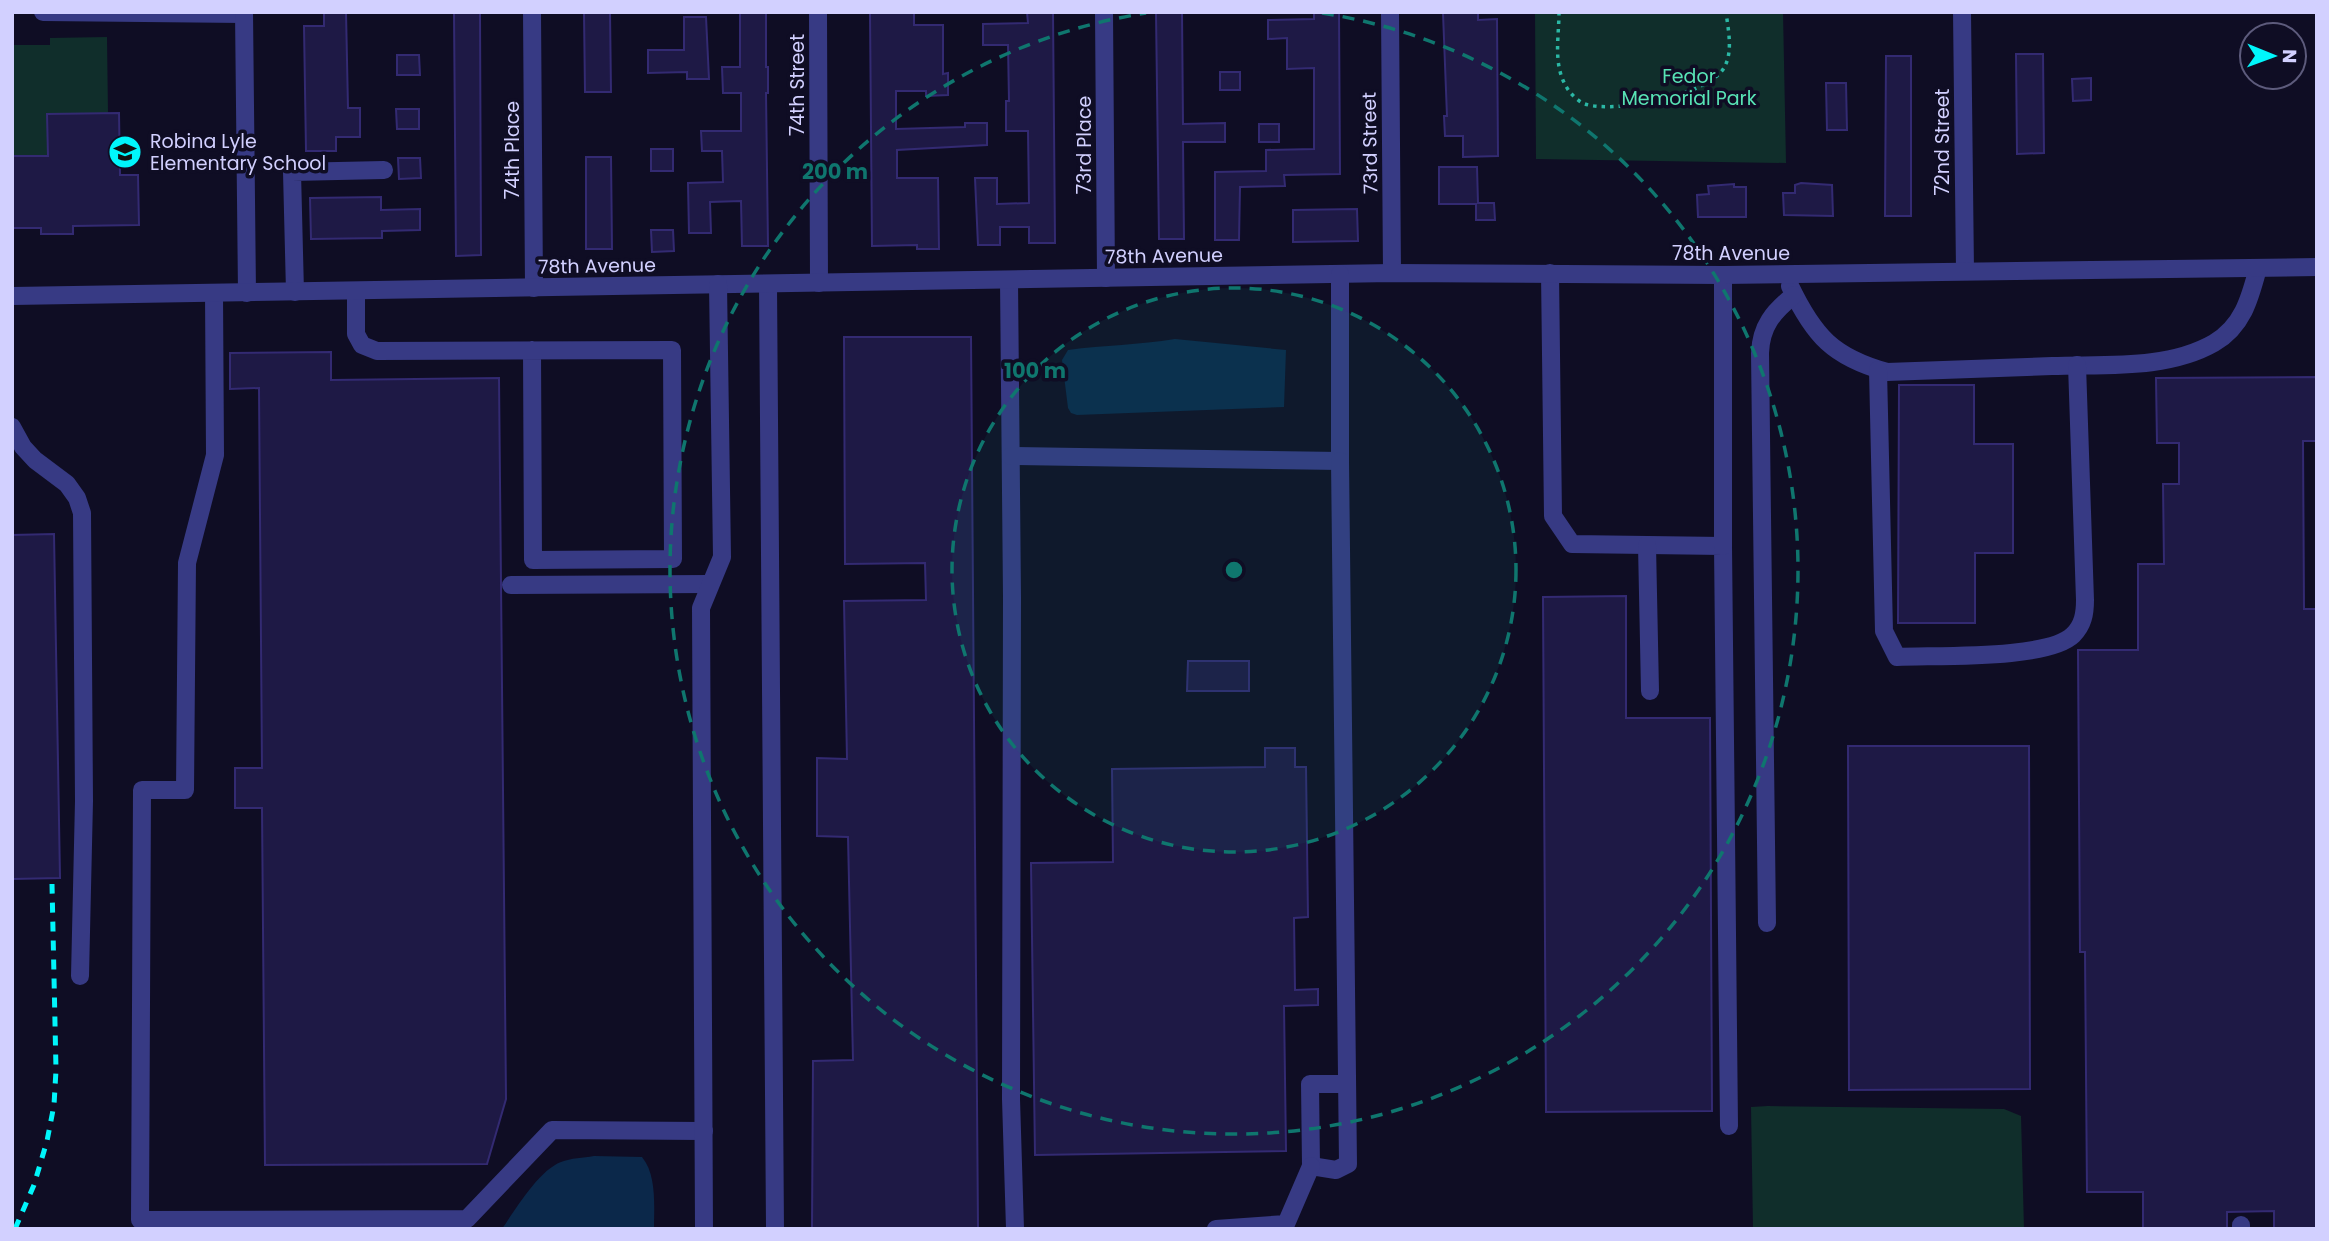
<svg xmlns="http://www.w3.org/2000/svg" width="2329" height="1241" font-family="Poppins,sans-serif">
<rect width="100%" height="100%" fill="#0f0d24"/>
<g fill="#102e2b">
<polygon points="1535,12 1783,12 1786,163 1536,159"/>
<polygon points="107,37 108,113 48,114 48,156 12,156 12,45 50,45 50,38"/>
<polygon points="1768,1106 2004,1109 2021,1116 2024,1229 1753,1229 1751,1107"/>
</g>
<g fill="#0b284a">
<path d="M1175 339 1286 350 1284 407 1077 415 1071 413 1068 408 1062 360 1068 350C1104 345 1139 345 1175 339Z"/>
<path d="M594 1156 642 1157C657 1175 654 1207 654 1229H502C515 1210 539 1170 561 1162 571 1158 583 1158 594 1156Z"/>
</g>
<g fill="#1e1945" stroke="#332a72" stroke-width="2">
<polygon points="324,12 346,12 348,108 360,108 360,137 336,137 336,151 306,151 304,26 324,26"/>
<polygon points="454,12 480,12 481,255 456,256"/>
<polygon points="584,12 610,12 611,92 585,92"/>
<polygon points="740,12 766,12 766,67 768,67 768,93 766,93 768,246 742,246 741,201 710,202 711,233 689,233 688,183 723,182 722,151 702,151 701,131 741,131 741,93 723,93 722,67 740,67"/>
<polygon points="870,12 914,12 914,25 943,25 943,74 948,73 948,95 926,96 926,91 896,91 896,129 965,127 965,123 987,123 987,145 897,150 897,178 938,178 939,249 917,249 917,245 872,246"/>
<polygon points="1027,12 1053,12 1055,243 1029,243 1029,227 1000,227 1000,245 978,245 975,178 997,178 997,204 1029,203 1028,131 1006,131 1006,101 1009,101 1008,45 983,45 983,24 1028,23"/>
<polygon points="1156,12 1182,12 1183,124 1225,123 1225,142 1183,142 1184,239 1159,239"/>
<polygon points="1314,12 1339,12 1340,174 1284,175 1285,186 1240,187 1239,240 1215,240 1215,172 1266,171 1266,150 1314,149 1314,68 1287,69 1287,38 1268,39 1268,20 1314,19"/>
<polygon points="1478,12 1478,20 1497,19 1498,156 1463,157 1463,136 1445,136 1444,116 1447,116 1443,13"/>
<polygon points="684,17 706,17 709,79 687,79 687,72 648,73 648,50 684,50"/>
<polygon points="2016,54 2043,54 2044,153 2017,154"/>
<polygon points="397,55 419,55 420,75 397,75"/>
<polygon points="1886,56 1911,56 1911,216 1885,216"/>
<rect x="1220" y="72" width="20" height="18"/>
<polygon points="2091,78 2091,100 2073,101 2072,79"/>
<polygon points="1826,83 1846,83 1847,130 1827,130"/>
<polygon points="396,109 419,109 419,129 397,129"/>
<polygon points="119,113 120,175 138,175 139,225 73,226 73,234 41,234 41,228 12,228 12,156 48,156 47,114"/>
<rect x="1259" y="124" width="20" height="18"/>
<rect x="651" y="149" width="22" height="22"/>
<polygon points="586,157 611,157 612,249 586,249"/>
<polygon points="398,158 420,158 421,178 399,179"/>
<polygon points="1439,167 1477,167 1478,203 1494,203 1495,220 1476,220 1476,204 1439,204"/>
<polygon points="1801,183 1832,185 1833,216 1784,215 1783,193 1795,193 1795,185"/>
<polygon points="1734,184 1734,187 1746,187 1746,217 1698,217 1697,195 1709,194 1708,186"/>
<polygon points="381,197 381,210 420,209 420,230 382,231 382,238 311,239 310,198"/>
<polygon points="1357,209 1358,241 1293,242 1293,210"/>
<polygon points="651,230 673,230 674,251 652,252"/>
<polygon points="844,337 971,337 978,1229 812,1229 813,1061 853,1060 848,837 817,836 817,758 847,759 844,601 926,600 925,563 845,564"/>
<polygon points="331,352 331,380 499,378 506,1099 487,1164 265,1165 262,808 235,808 235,768 262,768 259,388 230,389 230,353"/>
<polygon points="2317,377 2317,441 2303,441 2304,609 2317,609 2317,1229 2274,1229 2274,1211 2227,1212 2227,1229 2143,1229 2143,1192 2087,1192 2085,952 2080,952 2078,650 2138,650 2138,564 2164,564 2163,484 2179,484 2179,443 2157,443 2156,378"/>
<polygon points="1899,385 1974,385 1974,444 2013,444 2013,553 1975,553 1975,623 1898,623"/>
<polygon points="54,534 60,878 12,879 12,535"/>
<polygon points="1626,596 1626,718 1710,718 1712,1111 1546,1112 1543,597"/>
<polygon points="1188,661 1249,661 1249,691 1187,691"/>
<polygon points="1848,746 2029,746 2030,1089 1849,1090"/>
<polygon points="1265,748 1295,748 1295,767 1306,767 1308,917 1294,918 1295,990 1318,989 1318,1005 1284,1006 1286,1151 1035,1155 1031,863 1113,862 1112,769 1265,767"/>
</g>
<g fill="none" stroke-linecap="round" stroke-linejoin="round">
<path stroke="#2bb8a5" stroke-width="3.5" stroke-dasharray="3.5 5" stroke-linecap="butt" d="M1559 12C1559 39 1552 67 1569 91 1573 96 1579 102 1585 104 1613 114 1712 95 1725 66 1733 50 1728 29 1726 12"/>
<g stroke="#373a84" stroke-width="18">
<polyline points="43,12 244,14"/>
<polyline points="244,12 247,293"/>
<polyline points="532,12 534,288"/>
<polyline points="818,12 819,283"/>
<polyline points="1104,12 1106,278"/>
<polyline points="1390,12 1392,273"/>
<polyline points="1962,12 1965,271"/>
<polyline points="1550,273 1553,516 1572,544 1723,546 1729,1126"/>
<polyline points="1723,275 1723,546"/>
<polyline points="1009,280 1012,597 1011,1099 1015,1229"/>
<polyline points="768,284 775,1229"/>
<path d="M1790 286C1814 336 1833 357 1887 372 1942 370 1997 368 2052 366 2104 364 2167 370 2214 343 2243 326 2250 298 2258 268"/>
<polyline points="295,292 292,172 384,170"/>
<polyline points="356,292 356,334 362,345 377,351 672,350 673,559 533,560 532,350"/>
<polyline points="214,293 215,455 187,563 185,790 142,790 140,1220 467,1219 552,1130 704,1131"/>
<polyline points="12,296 1392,273 1723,275 2317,267"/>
<path d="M1878 370 1884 631 1897 657C1935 655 2047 660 2073 635 2083 625 2085 614 2085 600L2077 365"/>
<polyline points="12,427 23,447 35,460 67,484 77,498 82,513 84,801 80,976"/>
<polyline points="1011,456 1340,461 1340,274"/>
<polyline points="1340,461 1348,1164 1336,1170 1311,1166 1310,1084 1347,1084"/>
<polyline points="1647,545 1650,691"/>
<polyline points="511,585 710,584"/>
<path d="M1767 923 1760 353C1761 326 1773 312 1794 295"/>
<polyline points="704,1229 701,608 722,557 718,284"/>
<polyline points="1216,1229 1286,1224 1311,1166"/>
<polyline points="2241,1229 2241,1225"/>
</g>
<polyline stroke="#00f6fb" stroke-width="5" stroke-dasharray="10 9" stroke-linecap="butt" points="15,1229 34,1185 47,1141 54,1105 56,1070 52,884"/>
</g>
<circle cx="1234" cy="570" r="282" fill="#0f766e" fill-opacity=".12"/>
<g fill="none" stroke="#0f766e" stroke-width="3.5" stroke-dasharray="12 9">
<circle cx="1234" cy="570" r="282"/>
<path d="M1322 13A564 564 0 1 1 1146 13"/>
</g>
<defs>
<symbol id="school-disc" viewBox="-11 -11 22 22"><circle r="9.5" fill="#00f6fb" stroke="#0f0d24"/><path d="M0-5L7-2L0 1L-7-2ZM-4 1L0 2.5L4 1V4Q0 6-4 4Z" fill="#111"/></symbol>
</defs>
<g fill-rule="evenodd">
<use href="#school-disc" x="106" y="133" width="38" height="38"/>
</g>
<g text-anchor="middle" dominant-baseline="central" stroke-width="7" stroke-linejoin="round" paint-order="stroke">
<g font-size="19" fill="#58e3b5" stroke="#0f0d24">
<text x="1689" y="76">Fedor<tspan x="1689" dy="22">Memorial Park</tspan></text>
</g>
<g font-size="19" fill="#d2d0ff" stroke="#0f0d24">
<text transform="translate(797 85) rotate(-90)">74th Street</text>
<text transform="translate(1942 142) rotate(-90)">72nd Street</text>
<text transform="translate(1370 143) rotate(-91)">73rd Street</text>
<text transform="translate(1084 145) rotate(-90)">73rd Place</text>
<text transform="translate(512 150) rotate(-90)">74th Place</text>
<text x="1731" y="253">78th Avenue</text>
<text transform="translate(1164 256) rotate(-1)">78th Avenue</text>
<text transform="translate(597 266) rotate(-1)">78th Avenue</text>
</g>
<g font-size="19" fill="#d2d0ff" stroke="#0f0d24" text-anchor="start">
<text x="150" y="141">Robina Lyle<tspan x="150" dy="22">Elementary School</tspan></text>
</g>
</g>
<circle cx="1234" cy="570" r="10" fill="#0f766e" stroke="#0f0d24" stroke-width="3.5"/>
<g font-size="21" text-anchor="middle" font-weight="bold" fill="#0f766e" stroke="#0f0d24" stroke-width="7" stroke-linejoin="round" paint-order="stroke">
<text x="835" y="179">200 m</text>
<text x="1035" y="378">100 m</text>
</g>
<rect width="2329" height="1241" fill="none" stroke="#d2d0ff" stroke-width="28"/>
<g transform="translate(2273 56) rotate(91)"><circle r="33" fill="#0f0d24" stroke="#5d5b7c" stroke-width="2"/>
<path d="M0-5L12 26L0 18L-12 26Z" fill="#00f6fb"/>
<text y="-10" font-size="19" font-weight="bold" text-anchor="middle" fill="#d2d0ff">N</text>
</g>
</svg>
